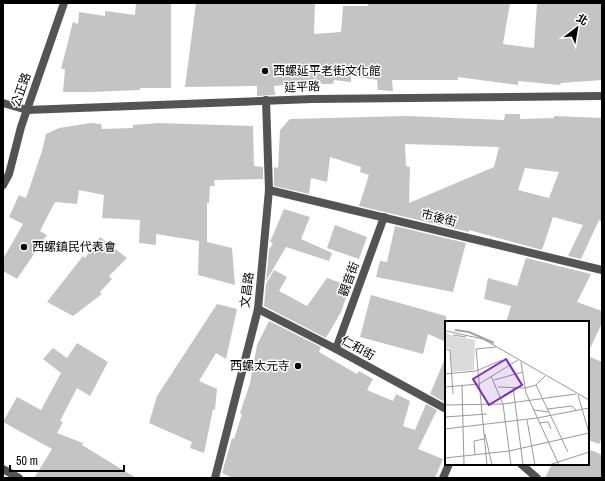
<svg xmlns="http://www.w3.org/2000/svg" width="605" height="481" font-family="'Archivo Narrow','Noto Sans TC',sans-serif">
<rect width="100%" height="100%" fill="#fff"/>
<g fill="#c4c4c4" fill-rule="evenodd">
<polygon points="136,3 171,3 171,88 140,88 140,90 91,92 63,92 65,69 61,69 73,22 78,24 79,12 105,16 105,11 135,15"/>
<polygon points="196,3 315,3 314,34 341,32 343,6 368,6 368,3 510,3 503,44 534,48 537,3 602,3 602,80 561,83 560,85 518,81 518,85 458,77 458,80 392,80 393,91 378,90 377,80 351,76 351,82 334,80 333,84 321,84 321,82 296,81 296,84 274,86 275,95 257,96 257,86 185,87"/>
<path d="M505 114H520V119L554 118V116L602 118V222L599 220 581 259 568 256 583 225 553 217 542 250 469 230V232L359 206 369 175 360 172 361 167 330 157 327 182 311 178 309 194 274 186V167L278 168 280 130 290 119 406 116 504 120ZM405 144 499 147 494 167 409 203 410 167 406 166ZM525 168 559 172 549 198 518 190Z"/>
<polygon points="91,123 101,124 102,129 133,128 133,125 158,123 253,126 254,166 263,167 263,179 214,180 215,186 210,186 209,203 207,203 207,242 232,248 235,285 198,275 199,241 156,234 156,245 139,243 140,220 102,218 104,195 79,190 77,204 55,202 40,231 47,235 17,279 3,271 3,259 23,224 9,217 19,195 26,198 42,151 46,134 59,128"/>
<polygon points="284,209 310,217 301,239 332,253 329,261 286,247 266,281 269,250 273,243 270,242"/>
<polygon points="335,225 367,237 359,259 327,248"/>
<polygon points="395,226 466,243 453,292 376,277 380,261 387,262"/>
<polygon points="100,237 127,258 109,276 112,279 100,292 102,294 73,316 47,302 83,256 85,258"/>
<polygon points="526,258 591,274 577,302 602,311 602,323 588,353 588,322 506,322 511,306 484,299 488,278 517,286"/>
<polygon points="274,270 287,277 279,291 307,306 327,278 350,286 341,312 326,338 264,306 266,284"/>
<polygon points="371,295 446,316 446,342 428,334 423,354 360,337"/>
<polygon points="217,304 237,309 226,359 216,353 199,381 217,389 215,410 213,409 204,453 190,448 192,442 149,423 157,396"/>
<polygon points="269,321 321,347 319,352 357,374 359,371 373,379 367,390 393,401 396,394 410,401 403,426 415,430 426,404 437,410 418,449 443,459 435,478 233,478 222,473 232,438 234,439 242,414 240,413 250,383 257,345"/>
<polygon points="77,343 108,362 90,396 77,388 60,421 63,422 57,433 83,443 82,445 136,478 34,478 52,449 3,422 17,397 41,410 61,373 43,359 53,348 67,358"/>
<polygon points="446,356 446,403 430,394"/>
<polygon points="588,356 602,362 602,438 599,444 588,440"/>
<polygon points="591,450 602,455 602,478 545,478 552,464 588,464 588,457"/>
</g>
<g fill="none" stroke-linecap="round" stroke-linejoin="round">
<g stroke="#545454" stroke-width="8">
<polyline points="3,103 27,110 312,99 602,96"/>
<polyline points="3,185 9,174 21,127 64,3"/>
<polyline points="269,190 602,270"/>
<polyline points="258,309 336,349 446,409"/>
<polyline points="336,349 384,217"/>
<polyline points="521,464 537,478"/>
<polyline points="3,469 19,478"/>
<polyline points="215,478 258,309 269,190 266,100"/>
<polyline points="443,478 449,464"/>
</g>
</g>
<g fill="#000" stroke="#fff" stroke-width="1.5">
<circle cx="265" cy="71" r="4"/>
<circle cx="24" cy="247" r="4"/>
<circle cx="298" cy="366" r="4"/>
</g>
<g text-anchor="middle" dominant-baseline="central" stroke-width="3" stroke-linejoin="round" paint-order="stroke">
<g font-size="12" fill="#000" stroke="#fff" text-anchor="start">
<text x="273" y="71">西螺延平老街文化館</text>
<text x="32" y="247">西螺鎮民代表會</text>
<text x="290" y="366" text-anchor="end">西螺太元寺</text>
</g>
<g font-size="12" fill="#000" stroke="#fff">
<text transform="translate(302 87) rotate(-2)">延平路</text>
<text transform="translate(21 90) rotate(-71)">公正路</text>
<text transform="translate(439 218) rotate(14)">市後街</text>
<text transform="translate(349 279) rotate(-70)">觀音街</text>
<text transform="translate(247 290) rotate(-83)">文昌路</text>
<text transform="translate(358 348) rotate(29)">仁和街</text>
</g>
</g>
<g transform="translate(445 321)">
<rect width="144" height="144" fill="#fff"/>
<path d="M0 11 8 15 30 19 29 49 7 51 5 27H0Z" fill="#dbdbdb"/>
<path fill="none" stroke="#a2a2a2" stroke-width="2" d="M10 9 24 11 49 22"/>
<path fill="none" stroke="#999" stroke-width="1" d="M1 10 38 18 144 79M8 14 21 16M0 28 5 29 8 73M76 41 81 72 114 144M0 53 31 50 57 39M46 55 58 83 66 144M49 59 78 51M17 64 19 144M91 64 123 131M0 66 34 63 73 39M53 66 80 67 91 64 100 55M68 66 78 144M133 74 144 112M0 84 58 83 131 73M102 88 127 85 131 89M89 89 104 91M0 96 42 93M82 99 90 144M94 102 103 101 106 108M0 108 92 97 144 87M40 113 47 144M30 134 29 120 39 118M0 137 64 130 144 112M42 144 31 28 51 26M104 144 144 131"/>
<path fill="#7b2cbf" fill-opacity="0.15" stroke="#7b2cbf" stroke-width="2" d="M61 38 77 64 44 84 28 58Z"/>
<rect width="144" height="144" fill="none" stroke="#000" stroke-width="2"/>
</g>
<rect width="605" height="481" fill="none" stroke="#000000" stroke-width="8"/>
<g transform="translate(577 28) rotate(31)" stroke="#ffffff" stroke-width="3" paint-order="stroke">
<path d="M0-3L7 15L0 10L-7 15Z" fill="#000000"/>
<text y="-6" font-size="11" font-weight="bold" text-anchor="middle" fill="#000000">北</text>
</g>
<path d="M10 465v6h114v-6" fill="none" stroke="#000000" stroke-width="2"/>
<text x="16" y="465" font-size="12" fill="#000000" stroke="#ffffff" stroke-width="3" paint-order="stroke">50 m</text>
</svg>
